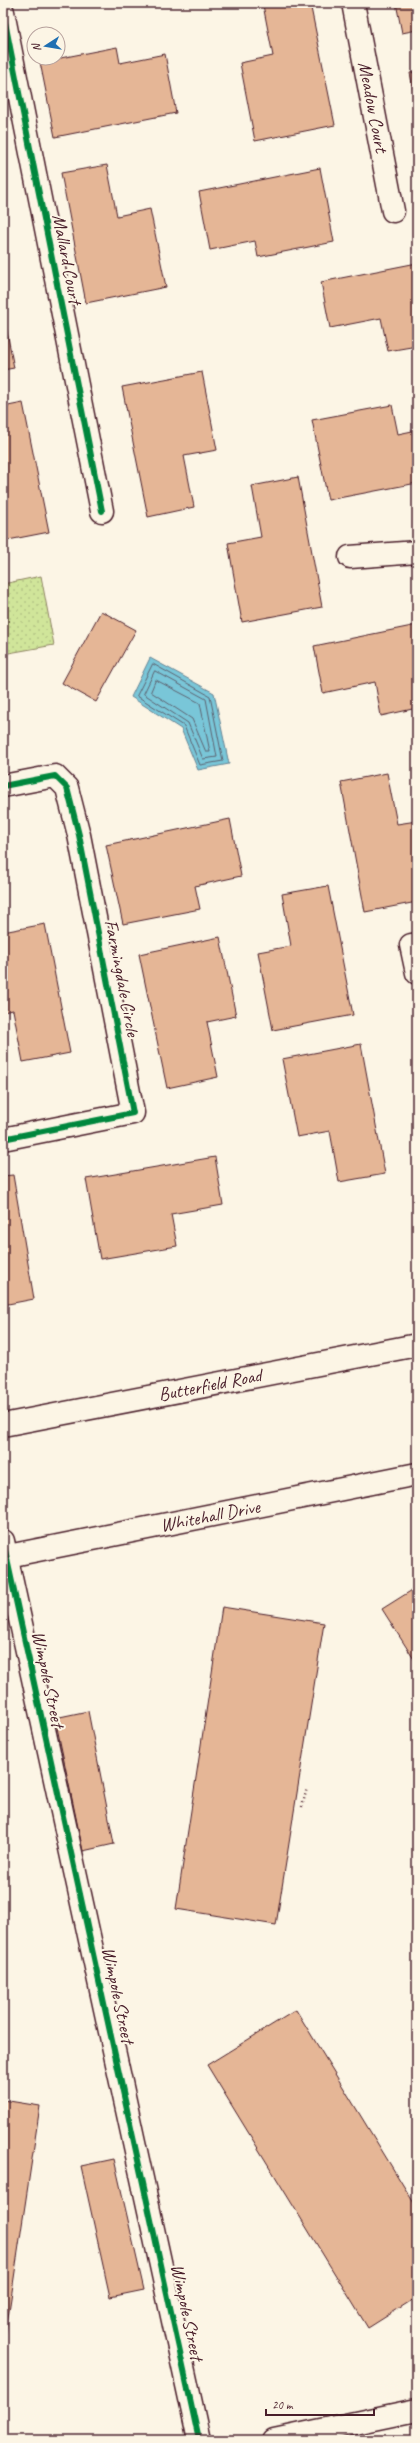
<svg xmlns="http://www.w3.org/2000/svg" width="420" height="2443" font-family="Caveat,sans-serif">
<defs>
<pattern id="garden-dots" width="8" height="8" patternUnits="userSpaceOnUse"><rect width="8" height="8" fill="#d0e59a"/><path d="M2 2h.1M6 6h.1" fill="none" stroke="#b4c485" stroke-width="1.8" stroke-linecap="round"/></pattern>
</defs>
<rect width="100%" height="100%" fill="#fcf5e5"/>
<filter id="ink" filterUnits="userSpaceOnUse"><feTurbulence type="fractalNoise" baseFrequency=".025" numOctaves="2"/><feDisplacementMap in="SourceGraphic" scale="8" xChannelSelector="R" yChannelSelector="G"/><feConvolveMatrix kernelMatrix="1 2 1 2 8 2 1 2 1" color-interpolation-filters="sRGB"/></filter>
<g filter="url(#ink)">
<polygon fill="url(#garden-dots)" stroke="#8d8262" points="41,576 54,645 3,654 3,584"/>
<polygon fill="#79c6d8" stroke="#668393" points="150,658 214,693 229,764 198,770 181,729 131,697"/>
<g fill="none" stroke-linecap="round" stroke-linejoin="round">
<g stroke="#5d6270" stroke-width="1">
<polygon points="153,664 210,696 223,761 200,765 184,726 137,696"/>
<polygon points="155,671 206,699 217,757 203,759 188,723 144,694"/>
<polygon points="156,680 200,703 210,752 206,752 192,719 151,692"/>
</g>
</g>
<g fill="#e5b696" stroke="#4a1f2b">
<polygon points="274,3 310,3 335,125 255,141 240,63 273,56 263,5"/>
<polygon points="396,3 417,3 417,30 402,33"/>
<polygon points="117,47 120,63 165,54 176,113 55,137 40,62"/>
<polygon points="417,72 417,110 410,73"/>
<polygon points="107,165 117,216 150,209 166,287 86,303 61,173"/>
<polygon points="320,168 334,242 258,257 255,241 210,250 199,192"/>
<polygon points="417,263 417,346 388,351 381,318 330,328 321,282"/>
<polygon points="3,311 14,368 3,370"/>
<polygon points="202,372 217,450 184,456 194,507 148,517 122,387"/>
<polygon points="23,403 49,532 3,541 3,407"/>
<polygon points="392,405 398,434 417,430 417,483 328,500 312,420"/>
<polygon points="298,477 322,607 242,622 228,543 261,537 252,486"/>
<polygon points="101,611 136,630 96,702 62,683"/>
<polygon points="417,625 417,708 381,716 375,682 323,693 314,646"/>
<polygon points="387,773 397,824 417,821 417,902 365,912 341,782"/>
<polygon points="230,819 241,876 195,886 200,909 123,924 106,845"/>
<polygon points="328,886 353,1015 273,1030 258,952 291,946 282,894"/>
<polygon points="45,924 70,1053 23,1062 13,1010 3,1012 3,932"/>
<polygon points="220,937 236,1016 207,1022 218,1077 167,1088 139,954"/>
<polygon points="361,1044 385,1174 339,1182 330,1131 297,1137 282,1059"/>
<polygon points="215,1157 223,1205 171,1214 177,1246 100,1259 86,1179"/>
<polygon points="13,1175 34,1299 3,1305 3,1176"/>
<polygon points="417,1587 417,1664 382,1609"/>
<polygon points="222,1607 324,1623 276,1925 176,1909"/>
<polygon points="88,1711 114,1844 83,1851 55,1718"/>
<polygon points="296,2010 417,2208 417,2297 368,2328 207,2065"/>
<polygon points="3,2100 40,2106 3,2351"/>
<polygon points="114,2159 144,2290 110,2297 81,2166"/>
</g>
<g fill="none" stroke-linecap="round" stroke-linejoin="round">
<defs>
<g id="minor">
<polyline points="353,3 393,211"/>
<polyline points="3,12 102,511"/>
<polyline points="350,557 417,552"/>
<polyline points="3,786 55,776 67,788 79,835 133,1113 3,1139"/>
<polyline points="417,944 411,945 417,973"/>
<polyline points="3,1541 199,2440"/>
<polyline points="3,1557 417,1474"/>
<polyline points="274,2440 417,2410"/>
</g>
<polyline id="secondary" points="3,1425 417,1345"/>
</defs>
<use href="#minor" stroke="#4a1f2b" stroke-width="25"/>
<use href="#secondary" stroke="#4a1f2b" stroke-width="25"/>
<polyline stroke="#4a1f2b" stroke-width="2.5" stroke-dasharray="1 3" stroke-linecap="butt" points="302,1807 307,1788"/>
<use href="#minor" stroke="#fcf5e5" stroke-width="22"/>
<use href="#secondary" stroke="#fcf5e5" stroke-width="22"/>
<defs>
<g id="cycleway">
<polyline points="3,12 102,511"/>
<polyline points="3,786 55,776 67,788 79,835 133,1113 3,1139"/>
<polyline points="3,1541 199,2440"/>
</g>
</defs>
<use href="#cycleway" stroke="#fcf5e5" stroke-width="8"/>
<use href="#cycleway" stroke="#00873e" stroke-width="6"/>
</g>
</g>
<g text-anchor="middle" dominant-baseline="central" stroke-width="4" stroke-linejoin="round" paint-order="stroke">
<g font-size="19" fill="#4a1f2b" stroke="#fcf5e5">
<text transform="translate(373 107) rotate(79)">Meadow Court</text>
<text transform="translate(67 259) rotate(79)">Mallard Court</text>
<text transform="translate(122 978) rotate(79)">Farmingdale Circle</text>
<text transform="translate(210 1385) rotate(-11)">Butterfield Road</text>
<text transform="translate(210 1516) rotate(-11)">Whitehall Drive</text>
<text transform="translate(48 1679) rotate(78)">Wimpole Street</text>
<text transform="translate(118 1995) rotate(78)">Wimpole Street</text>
<text transform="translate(187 2312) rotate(78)">Wimpole Street</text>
</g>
</g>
<rect width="420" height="2443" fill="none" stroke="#fcf5e5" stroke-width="16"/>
<rect x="8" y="8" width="404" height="2427" fill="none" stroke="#4a1f2b" stroke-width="1.5" filter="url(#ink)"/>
<g transform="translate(46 46) rotate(258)"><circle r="19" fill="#fcf5e5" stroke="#b59f9b"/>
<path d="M0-3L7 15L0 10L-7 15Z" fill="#1f6fb2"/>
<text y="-6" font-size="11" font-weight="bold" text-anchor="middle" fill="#4a1f2b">N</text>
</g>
<path d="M266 2409v6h108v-6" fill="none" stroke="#4a1f2b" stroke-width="2"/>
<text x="272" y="2409" font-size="12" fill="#4a1f2b" stroke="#fcf5e5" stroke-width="3" paint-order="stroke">20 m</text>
</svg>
